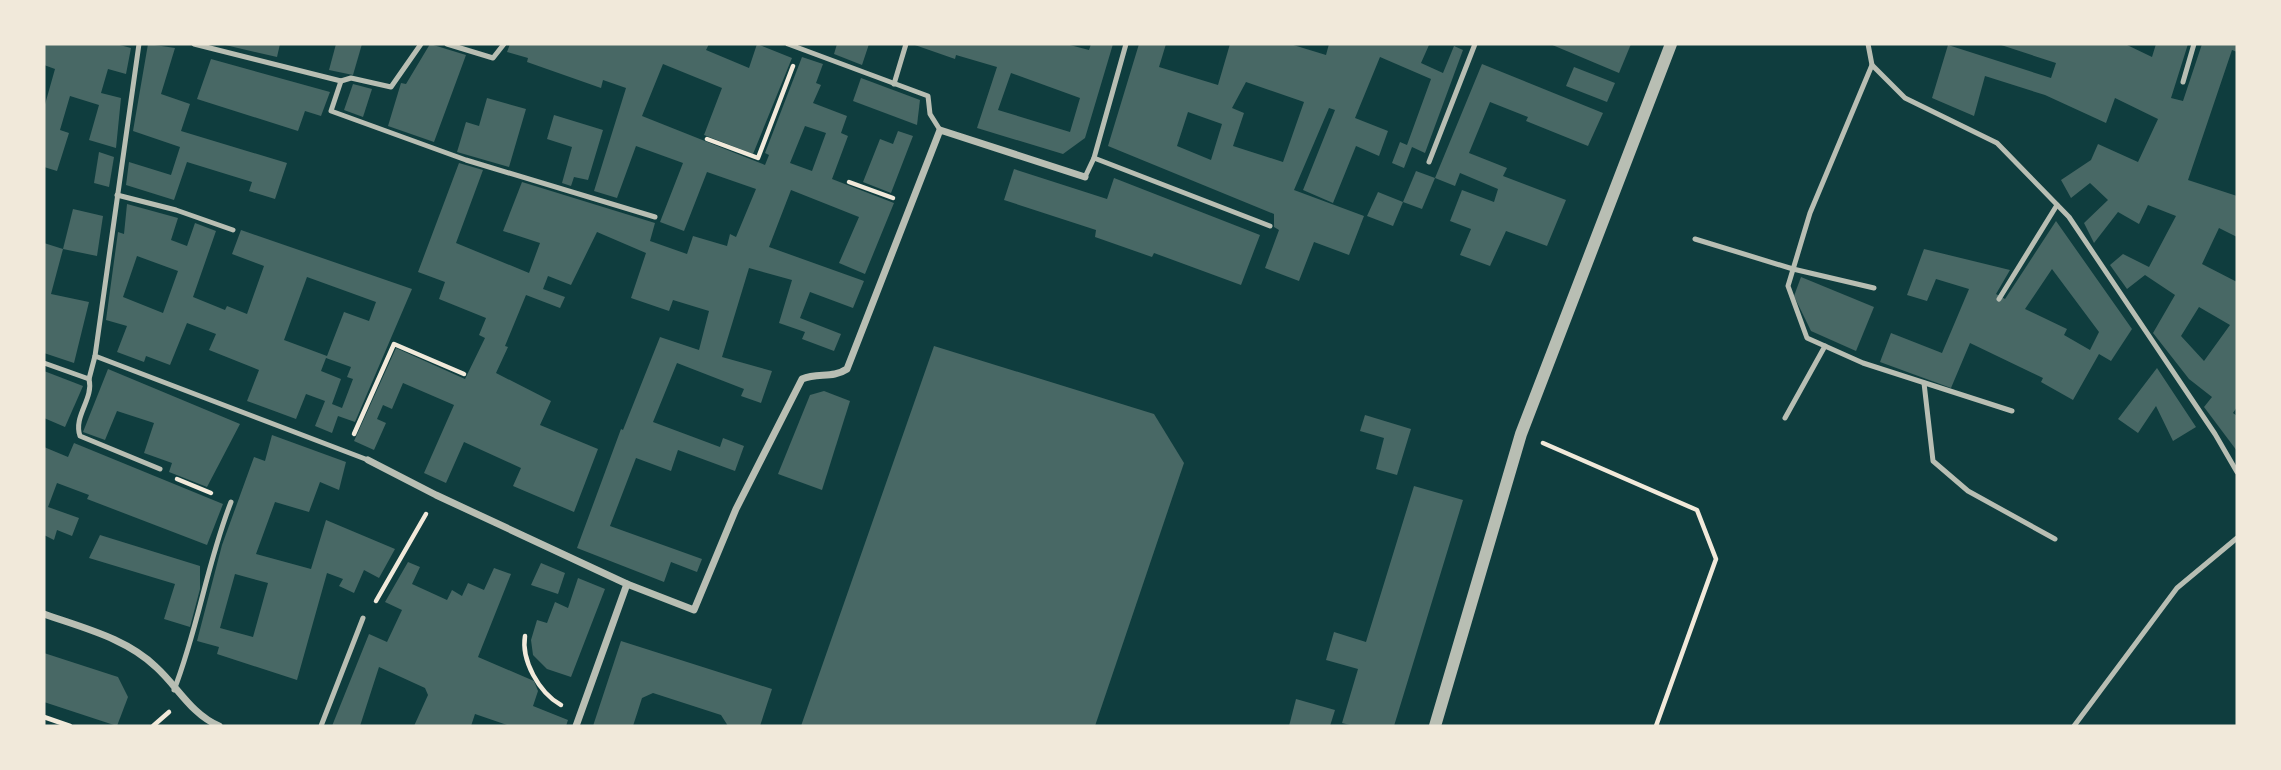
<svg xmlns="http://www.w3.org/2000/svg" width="2281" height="770" font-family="'Fira Sans Condensed',sans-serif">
<rect width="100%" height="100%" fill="#0f3d3e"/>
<g fill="#486865" fill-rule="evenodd">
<polygon points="44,44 116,44 131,48 126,74 108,69 101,93 121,98 116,148 89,140 99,105 70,96 60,130 69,133 57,171 44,167 44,108 55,69 44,65"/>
<polygon points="148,44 175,48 161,94 190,104 181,131 287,163 275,199 249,191 252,182 187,162 174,200 126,185 129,162 171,175 180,147 133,131"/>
<polygon points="221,44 280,44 277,57"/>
<polygon points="336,44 362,44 353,75 329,70"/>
<polygon points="430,44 466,55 434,142 388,126 401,83 406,84"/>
<path d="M510 44H709L706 50 749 68 757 44 792 58 753 154 704 135 722 88 663 64 642 116 765 165 769 155 765 153 802 57 823 64 816 83 821 85 813 103 847 116 841 133 848 136 832 179 894 203 865 274 839 263 859 217 791 190 769 247 864 281 853 308 810 292 800 318 841 334 834 351 802 339 805 332 779 323 792 280 749 268 722 357 772 371 761 403 741 396 744 389 677 363 653 422 720 447 723 438 744 446 735 471 678 450 671 471 636 458 610 526 702 559 697 572 671 562 664 582 577 548 621 429 623 430 660 337 699 350 709 311 673 300 669 311 631 298 646 253 597 232 571 285 548 276 543 289 565 297 560 308 526 295 505 346 508 347 496 373 551 401 540 425 598 449 574 512 513 486 521 468 464 442 446 483 424 473 454 405 403 383 392 409 383 405 377 419 386 423 374 450 354 441 396 348 465 379 485 338 479 335 486 318 439 299 445 282 418 272 459 163 483 170 456 243 529 273 540 243 503 231 522 182 655 223 650 241 687 254 693 236 727 246 730 234 736 237 756 189 707 172 684 231 660 222 683 163 636 146 617 198 594 191 626 88 603 80 601 88 527 62 528 58 507 52ZM805 126 826 133 812 171 790 163Z"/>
<polygon points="837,44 869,44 862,65 834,54"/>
<path d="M912 44H1066L1089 50 1091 44H1113L1085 138 1063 154 977 128 997 67 956 55 955 59ZM1011 73 1080 98 1070 132 998 110Z"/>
<path d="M1139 44H1166L1159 67 1218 85 1230 44H1290L1326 55 1329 44H1426L1429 45 1421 63 1443 73 1454 46 1463 50 1425 153 1412 147 1404 168 1392 163 1400 142 1407 145 1431 79 1380 57 1355 118 1388 131 1379 156 1356 146 1333 203 1303 190 1335 110 1329 108 1294 190 1364 216 1349 255 1314 242 1299 281 1265 268 1279 230 1274 227V214L1108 146ZM1246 82 1304 102 1283 162 1233 146 1244 113 1232 108ZM1188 112 1222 124 1211 160 1177 146Z"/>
<polygon points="1550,44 1631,44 1619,73"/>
<path d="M1998 44H2125L2152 57 2156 44H2188L2171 98 2183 101 2202 44H2237V52L2232 50 2188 180 2237 196V237L2219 228 2202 264 2237 282V407L2233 413 2237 416V451L2204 407 2212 397 2189 379 2153 333 2175 295 2145 275 2127 289 2110 265 2123 254 2149 267 2176 216 2148 205 2139 224 2118 212 2094 243 2084 223 2108 200 2090 183 2071 198 2061 180 2091 160 2098 144 2138 162 2158 119 2115 98 2106 123 2045 95 1985 76 1974 116 1932 98 1948 45 2051 78 2056 63ZM2199 307 2230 325 2204 361 2181 336Z"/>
<polygon points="211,59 330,92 321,116 305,111 298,131 197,99"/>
<polygon points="1482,64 1603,113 1588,146 1526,121 1528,117 1490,102 1469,153 1507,168 1503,176 1566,200 1547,246 1506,231 1490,266 1460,255 1471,229 1450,221 1462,190 1494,202 1498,189 1460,173 1455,186 1435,178"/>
<polygon points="1574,67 1615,83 1607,102 1566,86"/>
<polygon points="861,78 920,100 917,125 853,101"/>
<polygon points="353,84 372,89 363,117 344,110"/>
<polygon points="487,98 526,109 509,167 457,152 466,122 479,126"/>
<polygon points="554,115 603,130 588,180 574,177 571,186 562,183 572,147 547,139"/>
<polygon points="898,131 913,136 891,193 863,182 880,139 893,144"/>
<polygon points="99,152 114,157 109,187 94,183"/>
<polygon points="1014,169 1107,199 1114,178 1260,235 1241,285 1154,253 1152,257 1095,237 1096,230 1004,200"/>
<polygon points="1416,171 1435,178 1422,209 1403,202"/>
<polygon points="1378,192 1403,202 1393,226 1367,216"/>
<path d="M127 204 178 218 171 240 187 246 195 223 216 231 193 297 225 310 227 306 247 314 264 266 232 254 241 230 412 289 355 422 338 416 332 433 315 426 325 401 306 394 296 419 247 401 259 370 209 350 216 334 187 323 170 365 146 356 144 362 117 352 127 326 106 320 118 232 124 234ZM137 256 178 271 163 313 123 297ZM307 277 376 302 369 321 344 312 327 356 284 340ZM326 358 351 367 347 377 353 379 342 408 332 404 341 379 321 371Z"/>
<polygon points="73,209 103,216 97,256 63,249"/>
<path d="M2056 221 2132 329 2111 361 2099 354 2073 400 2041 382 2043 378 1970 343 1951 388 1880 362 1891 333 1942 353 1969 289 1936 279 1927 301 1907 295 1924 249 2010 270 1996 294 2005 299ZM2052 269 2099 332 2090 350 2064 335 2067 329 2025 309Z"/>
<polygon points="44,243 63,249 51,294 89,302 74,363 44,353"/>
<polygon points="1801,277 1874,307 1856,351 1811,331 1794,296"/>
<polygon points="934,346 1154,414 1184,463 1095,726 801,726"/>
<polygon points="2157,368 2196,427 2173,441 2156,406 2138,433 2118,419"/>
<polygon points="108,369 240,424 207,487 169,472 172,463 144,453 154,423 117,411 105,440 83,432"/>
<polygon points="44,371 83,386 65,427 44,418"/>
<polygon points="824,391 850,401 822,490 778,474 810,395"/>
<polygon points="1365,415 1411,429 1397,475 1376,469 1384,438 1360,431"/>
<path d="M272 435 346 462 339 490 320 482 309 512 275 502 256 554 311 569 326 520 395 549 379 578 364 570 354 593 339 586 343 579 327 573 297 680 217 654 219 647 197 641 222 545 254 457 265 461ZM235 574 268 583 253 637 220 628Z"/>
<polygon points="74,443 223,504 207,545 87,499 89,495 57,483 48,507 79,518 72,536 57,530 54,540 44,535 44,447 68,457"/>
<polygon points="1414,486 1463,500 1394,726 1354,726 1342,723 1358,669 1326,660 1334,632 1366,642"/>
<polygon points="100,535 200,566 200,589 190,627 164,619 175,584 89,558"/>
<polygon points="408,562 420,567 412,584 447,600 452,590 462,596 468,583 484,590 494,568 511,574 478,657 534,681 538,691 533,706 568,720 566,726 510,726 475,714 471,726 414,726 428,695 425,688 379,667 360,726 332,726 369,634 387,642 402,610 385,602"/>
<polygon points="541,563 565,573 558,594 531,585"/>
<polygon points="578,578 605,589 571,677 547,669 533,655 531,640 537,620 547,623 555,602 568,608"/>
<polygon points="621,641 772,689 760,726 728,726 721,715 653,693 642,698 633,726 593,726"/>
<polygon points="44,653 118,677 128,697 117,726 44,702"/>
<polygon points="1296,699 1335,710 1330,726 1289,726"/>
</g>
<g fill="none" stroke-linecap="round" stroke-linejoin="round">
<g stroke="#f1e9da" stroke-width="4.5">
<polyline points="707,139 758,158 793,66"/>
<polyline points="849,182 893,198"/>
<polyline points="354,434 394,344 464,374"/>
<polyline points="1543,443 1697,510 1716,559 1656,726"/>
<polyline points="177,479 211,493"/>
<polyline points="376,601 426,514"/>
<path d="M525 636C521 660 539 693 561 705"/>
<polyline points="44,717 70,726"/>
<polyline points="153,726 169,712"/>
</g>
<g stroke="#b8beb3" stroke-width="5">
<polyline points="139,44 95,356 368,460"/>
<polyline points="194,44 341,81 351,78 391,87 421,44"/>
<polyline points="447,44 493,58 504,44"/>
<polyline points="788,44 928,96 930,114 940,130"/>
<polyline points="1868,44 1872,65 1905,98 1997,143 2069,217 2215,434 2237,472"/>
<polyline points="1872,65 1810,213 1788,286 1807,338 1863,363 2012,411"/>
<polyline points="341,81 331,111 466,160 655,217"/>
<polyline points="2183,82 2194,44"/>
<polyline points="894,84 906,44"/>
<polyline points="1094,158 1270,226"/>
<polyline points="1429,162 1475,44"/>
<polyline points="1085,177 1094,158 1126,44"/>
<polyline points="117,195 176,210 233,230"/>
<polyline points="1695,239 1793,269 1874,288"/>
<polyline points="1999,299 2057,205"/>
<polyline points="44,363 89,379 95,356"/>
<path d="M89 379C94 399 73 416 80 436L160 469"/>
<polyline points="1924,383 1933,461 1968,491 2055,539"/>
<polyline points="1785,418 1825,346"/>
<path d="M174 690C198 629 207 563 231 502"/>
<polyline points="321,726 363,618"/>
<polyline points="2074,726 2177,588 2237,538"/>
</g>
<g stroke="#b8beb3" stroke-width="7">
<polyline points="368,460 436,495 627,584 576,726"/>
<path d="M627 584 694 610 736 509 802 379C818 372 832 379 847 369L940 130 1085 177"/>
<path d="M44 614C83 628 126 638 156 667 178 687 191 714 219 726"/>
</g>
<polyline stroke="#b8beb3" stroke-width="12" points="1435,726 1521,434 1671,44"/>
</g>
<rect width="2281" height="770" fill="none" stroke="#f1e9da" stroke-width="91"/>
</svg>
